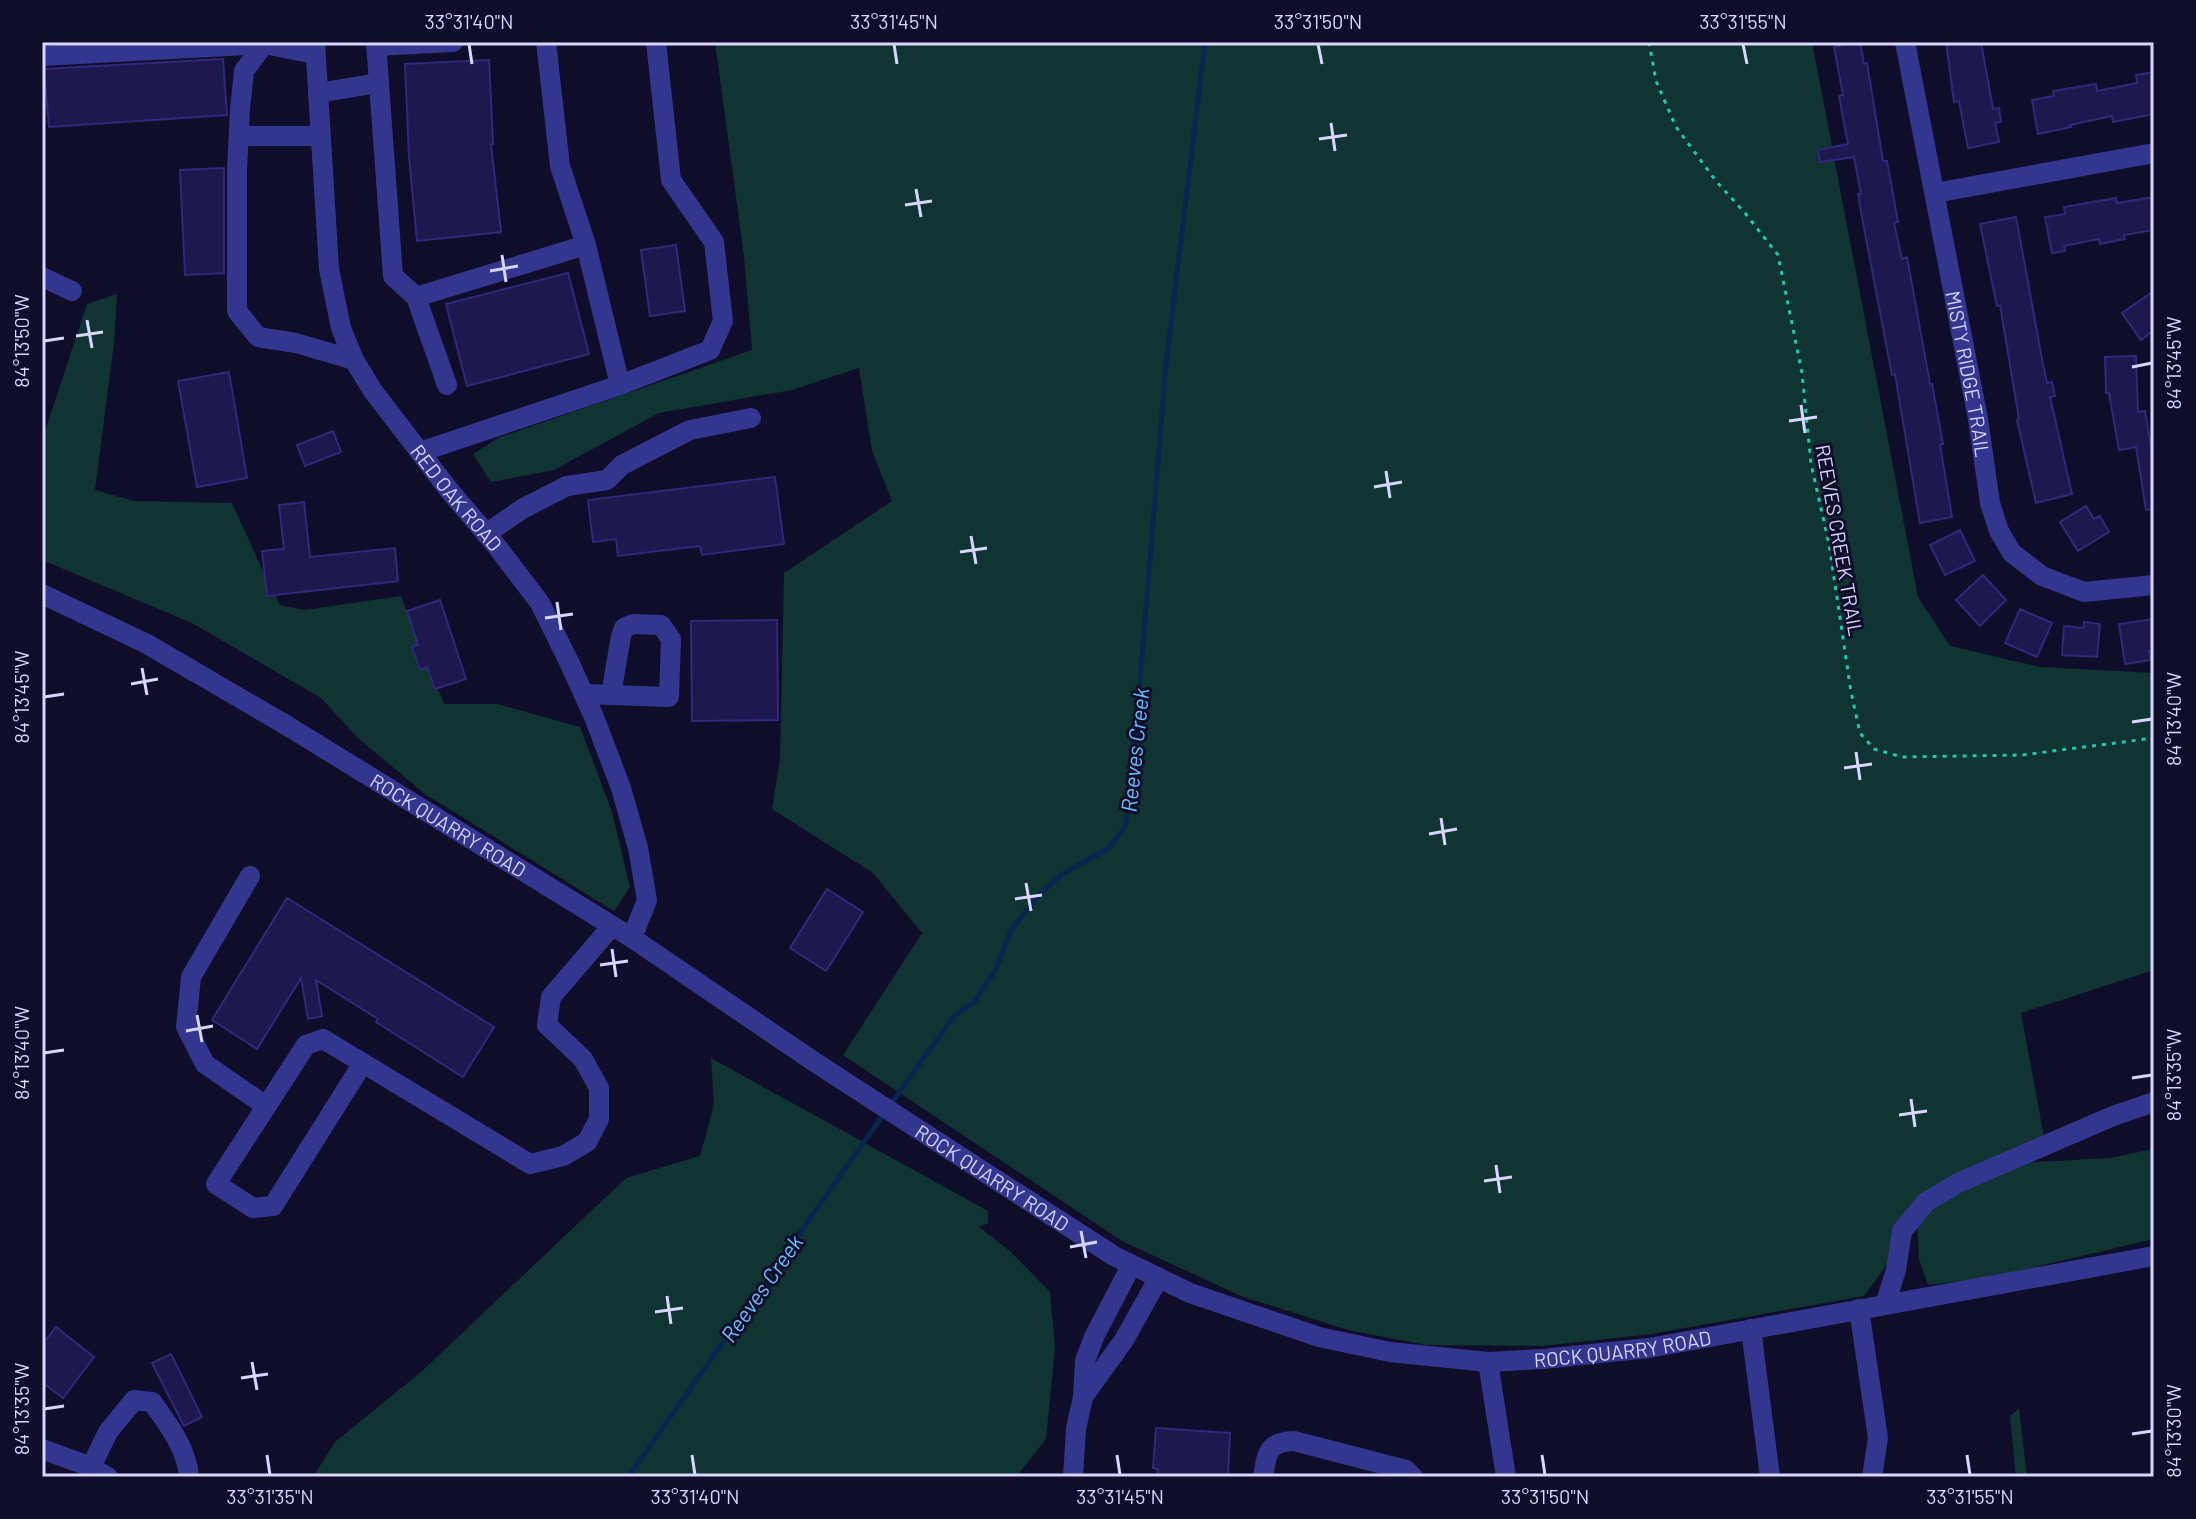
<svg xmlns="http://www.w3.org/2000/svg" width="2196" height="1519" font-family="Barlow,sans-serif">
<rect width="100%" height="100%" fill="#100d2a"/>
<g fill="#0f3431">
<polygon points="715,42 1812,42 1918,597 1950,646 2041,667 2154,673 2154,970 2021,1013 2044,1137 2016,1163 2110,1158 2154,1149 2154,1239 1989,1278 1928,1285 1919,1259 1917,1223 1864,1296 1651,1334 1542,1346 1426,1345 1348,1330 1241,1296 1122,1241 843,1055 922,933 873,873 772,809 780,759 784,573 892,501 872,451 859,368 792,390 659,413 554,470 491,482 473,454 498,438 752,350 744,256"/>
<polygon points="117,294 114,343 95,490 134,501 232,503 267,580 280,605 304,610 401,596 444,704 497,704 580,727 612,812 630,887 614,911 425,794 359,739 321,698 192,623 42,560 42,440 87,304"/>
<polygon points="711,1058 988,1211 988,1223 979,1227 1011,1252 1050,1292 1055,1347 1046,1439 1016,1477 313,1477 335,1442 421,1372 626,1178 700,1156 714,1105"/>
<polygon points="2019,1408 2027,1477 2016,1477 2010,1416"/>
</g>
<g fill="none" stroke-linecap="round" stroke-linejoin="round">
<g stroke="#062650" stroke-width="5">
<polyline points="891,1104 954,1016 974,1002 996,969 1011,930 1041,893 1061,875 1109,848 1125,827 1136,766 1133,750 1138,706 1166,365 1205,42"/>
<polyline points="628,1477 885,1112"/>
</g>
</g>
<g fill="#1e174d" stroke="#31277b" stroke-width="2">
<polygon points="1857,42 1860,42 1864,64 1867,63 1883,161 1887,161 1898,222 1894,223 1902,259 1907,257 1930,384 1932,384 1943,444 1940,445 1952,517 1920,523 1895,374 1892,375 1864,228 1858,194 1861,194 1854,157 1820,162 1818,150 1848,144 1839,96 1843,95 1834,47"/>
<polygon points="1946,42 1981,42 1993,109 1999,108 2001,122 1995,123 1999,142 1968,148 1959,101 1954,102"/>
<polygon points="223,59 227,115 49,127 44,69"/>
<polygon points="489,60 493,144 491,144 501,232 417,241 409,157 405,64"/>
<polygon points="2154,72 2154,114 2113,122 2112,116 2070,125 2071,127 2038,134 2032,100 2054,96 2053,91 2096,84 2097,91 2137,83 2136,75"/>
<polygon points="224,168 224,273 185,275 180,170"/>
<polygon points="2154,197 2154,230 2124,235 2125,239 2100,244 2099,239 2064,246 2065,251 2052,253 2045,217 2065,214 2064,207 2116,198 2117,203"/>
<polygon points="2016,217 2043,364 2047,383 2052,382 2055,396 2050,397 2072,494 2036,503 2017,420 2019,419 2000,305 1997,306 1980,224"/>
<polygon points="676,245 685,311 650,316 641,250"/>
<polygon points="568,273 589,354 467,386 446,304"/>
<polygon points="2154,291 2154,330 2141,340 2122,313"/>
<polygon points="2136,356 2138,412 2145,411 2154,466 2154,509 2146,510 2136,447 2119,450 2109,393 2106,393 2105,357"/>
<polygon points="229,372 247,478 197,487 178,381"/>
<polygon points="333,431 341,452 305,466 297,445"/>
<polygon points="775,477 784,544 702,555 700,546 618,556 616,539 593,542 588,500"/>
<polygon points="304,502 310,557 395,548 398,581 267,596 262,551 284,549 279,505"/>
<polygon points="2086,506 2094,519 2100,516 2109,532 2078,551 2060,522"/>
<polygon points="1960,530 1975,561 1945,575 1930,545"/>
<polygon points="1983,575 2006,600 1980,626 1956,600"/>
<polygon points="440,600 466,679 435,689 427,667 420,670 412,647 418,645 407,611"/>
<polygon points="2020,609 2052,623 2037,657 2005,643"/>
<polygon points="2154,619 2154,651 2149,651 2151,660 2125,664 2119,624"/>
<polygon points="777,620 778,720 692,721 691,621"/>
<polygon points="2084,622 2100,624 2097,657 2062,655 2064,626 2084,628"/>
<polygon points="827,889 863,912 826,971 790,948"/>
<polygon points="287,898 494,1027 463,1077 376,1022 378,1019 316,980 322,1016 308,1019 301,978 257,1049 212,1020"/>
<polygon points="56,1327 94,1357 63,1398 42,1382 42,1345"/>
<polygon points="171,1354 202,1417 184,1426 152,1363"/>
<polygon points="1156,1428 1230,1433 1228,1476 1157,1477 1158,1469 1153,1468"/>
</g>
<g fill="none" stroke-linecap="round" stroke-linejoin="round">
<polyline stroke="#22c7b2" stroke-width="3" stroke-dasharray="4 6" stroke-linecap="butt" points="1649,42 1656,81 1676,127 1716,181 1745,213 1778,255 1802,373 1811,464 1829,544 1851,692 1860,733 1874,749 1902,757 2022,755 2154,738"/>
<g stroke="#33368e" stroke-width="20">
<path id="s1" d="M315 42 329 269 341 328 354 360 373 391 449 490 495 544 540 603 570 664 594 717 621 788 638 848 647 900 632 938"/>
<polyline points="376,42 393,276 416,297"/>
<polyline points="546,42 560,166 586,245"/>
<path id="s2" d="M1905 42 1978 419 1990 503 1999 531 2012 553 2042 576 2084 592 2154 585"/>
<polyline points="264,44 244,71 240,109 237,170 237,311 258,337 296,343 354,360"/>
<polyline points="376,46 453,42"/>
<polyline points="42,56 264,44 315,54"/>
<polyline points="318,93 378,83"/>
<polyline points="239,136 320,136"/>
<polyline points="1935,193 2154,153"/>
<polyline points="42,277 72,291"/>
<polyline points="620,385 710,350 723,321 714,242 671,180 656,42"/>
<polyline points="420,452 620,385 586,245 416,297 447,385"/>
<polyline points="486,534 522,509 567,486 607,480 622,465 690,430 751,418"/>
<path id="s3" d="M42 594 147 644 286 725 632 938 813 1061 1114 1256 1190 1293 1319 1337 1390 1352 1488 1362 1543 1359 1649 1348 2154 1256"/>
<polyline points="584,694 669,697 671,639 661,625 633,624 624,628 621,636 611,695"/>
<polyline points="250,876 191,977 186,1027 205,1064 266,1106"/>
<polyline points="363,1063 273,1206 253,1208 216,1184 306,1045 323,1039 530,1164 563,1156 587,1142 599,1119 599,1088 583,1059 547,1025 551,997 612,926"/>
<polyline points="1885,1305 1896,1270 1902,1231 1926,1202 1958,1183 2113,1116 2154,1102"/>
<polyline points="1859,1309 1878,1438 1872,1477"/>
<polyline points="1751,1329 1770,1477"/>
<polyline points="1488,1362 1506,1477"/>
<polyline points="1083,1397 1124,1340 1158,1279"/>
<polyline points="42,1449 91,1467 108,1477"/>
<path d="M91 1467 108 1432 134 1400 152 1402C168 1424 187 1449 189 1477"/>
<polyline points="1073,1477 1076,1429 1083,1397 1085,1361 1094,1337 1131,1266"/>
<path d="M1263 1477C1267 1453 1267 1442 1294 1441L1406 1470 1413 1477"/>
</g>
</g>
<path fill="none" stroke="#d8d6ff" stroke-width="3" d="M469 44 472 64M894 44 897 64M1318 44 1322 64M1743 44 1747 64M1331 123 1335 151M1319 139 1347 135M916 189 921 217M905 205 932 201M502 255 506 282M490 271 518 266M87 320 92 348M76 336 103 332M44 341 64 338M2132 367 2152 363M1801 405 1805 433M1789 421 1817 417M1386 471 1390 498M1374 487 1402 482M971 536 976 564M960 552 987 548M557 602 561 630M545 618 573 614M142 668 147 695M131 684 158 679M44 697 64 694M2132 722 2152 719M1856 752 1860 780M1844 768 1872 764M1441 818 1445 845M1429 834 1457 829M1026 883 1031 911M1015 899 1042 895M612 949 616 977M600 965 628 961M197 1015 202 1042M186 1031 213 1026M44 1053 64 1050M2132 1078 2152 1075M1911 1099 1915 1127M1899 1115 1927 1111M1496 1165 1500 1193M1484 1181 1512 1177M1081 1231 1086 1258M1070 1247 1097 1242M667 1296 671 1324M655 1312 683 1308M252 1362 257 1390M241 1378 268 1374M44 1409 64 1406M2132 1434 2152 1431M267 1455 270 1475M692 1455 695 1475M1117 1455 1120 1475M1542 1455 1545 1475M1967 1455 1970 1475"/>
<g text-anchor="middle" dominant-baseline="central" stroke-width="6" stroke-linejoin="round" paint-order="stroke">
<g font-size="20" fill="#d8d6ff" stroke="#100d2a">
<text stroke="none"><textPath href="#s2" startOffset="338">MISTY RIDGE TRAIL</textPath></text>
<text stroke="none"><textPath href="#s1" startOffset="494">RED OAK ROAD</textPath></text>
<text transform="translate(1840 540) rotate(80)">REEVES CREEK TRAIL</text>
<text stroke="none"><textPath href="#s3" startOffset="468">ROCK QUARRY ROAD</textPath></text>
<text stroke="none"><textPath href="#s3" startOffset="1116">ROCK QUARRY ROAD</textPath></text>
<text stroke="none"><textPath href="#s3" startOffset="1788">ROCK QUARRY ROAD</textPath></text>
</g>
<g font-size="22" font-style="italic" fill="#64c2ff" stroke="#100d2a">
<text transform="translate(1134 750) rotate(-84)">Reeves Creek</text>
<text transform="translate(761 1288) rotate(-55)">Reeves Creek</text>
</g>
</g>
<rect width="2196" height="1519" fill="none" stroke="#100d2a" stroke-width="88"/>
<rect x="44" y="44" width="2108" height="1431" fill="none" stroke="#d8d6ff" stroke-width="3"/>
<g font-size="20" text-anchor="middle" fill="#d8d6ff">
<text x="469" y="29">33°31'40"N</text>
<text x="894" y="29">33°31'45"N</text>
<text x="1318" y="29">33°31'50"N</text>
<text x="1743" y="29">33°31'55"N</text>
<text transform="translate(22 341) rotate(-90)" y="7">84°13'50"W</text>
<text transform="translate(2174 363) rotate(-90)" y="7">84°13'45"W</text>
<text transform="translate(22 697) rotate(-90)" y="7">84°13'45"W</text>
<text transform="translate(2174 719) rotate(-90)" y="7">84°13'40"W</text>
<text transform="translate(22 1053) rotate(-90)" y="7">84°13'40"W</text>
<text transform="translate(2174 1075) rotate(-90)" y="7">84°13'35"W</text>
<text transform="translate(22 1409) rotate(-90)" y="7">84°13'35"W</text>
<text transform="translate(2174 1431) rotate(-90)" y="7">84°13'30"W</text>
<text x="270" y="1504">33°31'35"N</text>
<text x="695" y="1504">33°31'40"N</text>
<text x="1120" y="1504">33°31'45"N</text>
<text x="1545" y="1504">33°31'50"N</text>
<text x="1970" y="1504">33°31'55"N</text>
</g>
</svg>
